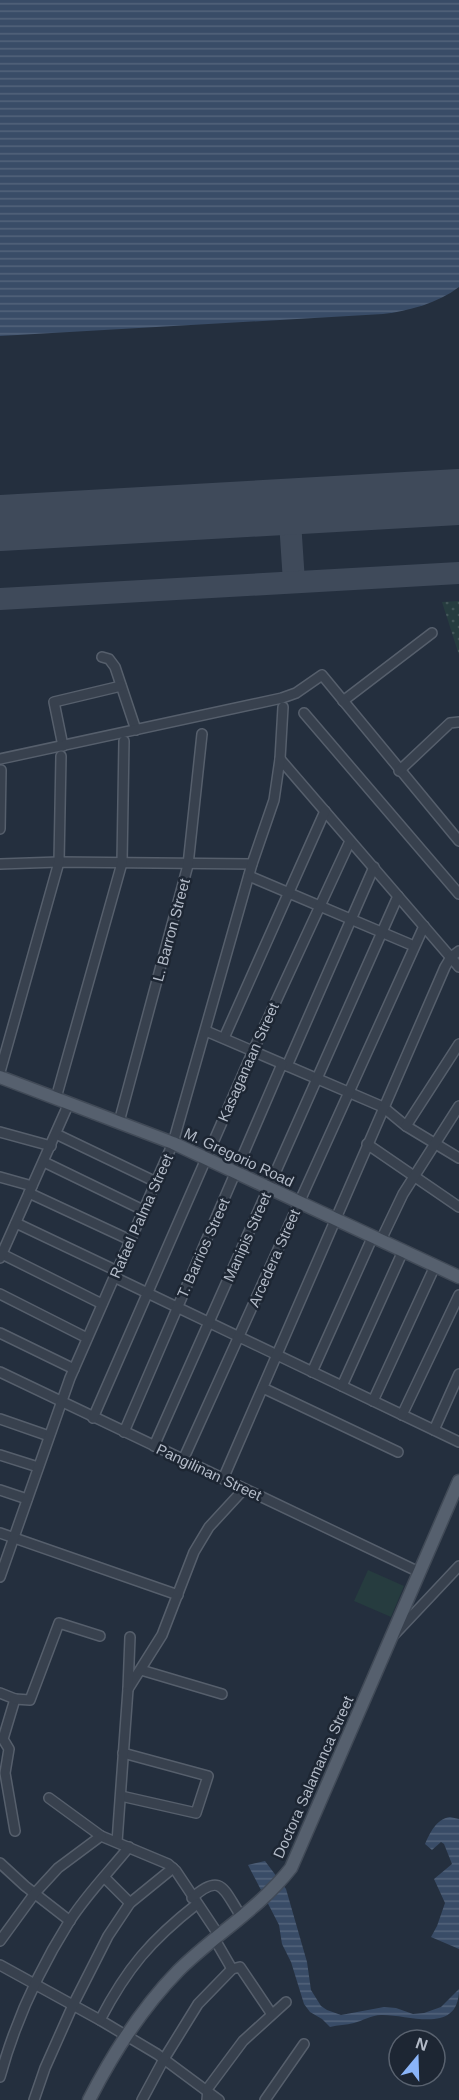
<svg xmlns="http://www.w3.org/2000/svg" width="459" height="2100" font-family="Arial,sans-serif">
<defs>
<pattern id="grass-dots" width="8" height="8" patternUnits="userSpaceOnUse" patternTransform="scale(1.5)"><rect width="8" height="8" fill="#263c3f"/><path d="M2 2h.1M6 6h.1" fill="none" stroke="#435659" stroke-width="1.8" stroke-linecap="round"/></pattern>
<pattern id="water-rules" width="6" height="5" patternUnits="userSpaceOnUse" patternTransform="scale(1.5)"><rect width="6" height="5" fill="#394c67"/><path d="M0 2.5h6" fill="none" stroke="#53647b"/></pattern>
</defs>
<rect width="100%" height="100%" fill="#242f3e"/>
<polygon fill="url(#grass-dots)" points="459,601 459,655 442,602"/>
<polygon fill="#263c3f" points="368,1570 404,1586 391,1617 354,1601"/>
<g fill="url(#water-rules)">
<path d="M0 0H459V287C438 303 409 311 383 314L0 336Z"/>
<path d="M450 1817 459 1819V1949L431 1937 437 1926 445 1903 434 1879 452 1864 444 1844 441 1842 432 1850 425 1844C430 1833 436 1819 450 1817Z"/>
<path d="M265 1861 286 1889 307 1962 311 1990 321 2006 327 2010 341 2015 384 2007 396 2008 413 2014 424 2013 441 2007 459 1989C459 2036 408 2014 381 2015 372 2015 362 2021 354 2023 346 2025 338 2025 330 2027L322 2019 310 2012 304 2004 291 1962 282 1944 279 1925 248 1865Z"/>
</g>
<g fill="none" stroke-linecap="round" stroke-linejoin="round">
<g stroke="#3f4a5a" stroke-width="22">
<polyline points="289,506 294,582"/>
<polyline points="0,599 459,573"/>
</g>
<polyline stroke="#3f4a5a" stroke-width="56" points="0,523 459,497"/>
<defs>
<g id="minor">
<polyline points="102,657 109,659 115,667 136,730"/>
<polyline points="343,701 432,633"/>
<polyline points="304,713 459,894"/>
<polyline points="63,746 54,702 121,686"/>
<polyline points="0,759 282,698 296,693 322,675 459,841"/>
<polyline points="280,759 459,967"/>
<polyline points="399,771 450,723 459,722"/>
<polyline points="0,829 1,770"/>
<polyline points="0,864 59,862 252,864"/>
<polyline points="249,876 414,946"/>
<polyline points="206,1031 383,1107 406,1126 459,1158"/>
<polyline points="224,1038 325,811"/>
<polyline points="287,1066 374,867"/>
<polyline points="0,1072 59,862 61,756"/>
<polyline points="56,1098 122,863 124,741"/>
<polyline points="119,1122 188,865 202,734"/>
<polyline points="406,1126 459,1044"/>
<polyline points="0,1132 51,1146"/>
<polyline points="56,1134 156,1182"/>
<polyline points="367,1144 459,1207"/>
<polyline points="44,1162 143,1210"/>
<polyline points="0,1177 32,1186"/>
<polyline points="29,1193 130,1240"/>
<polyline points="16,1223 117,1271"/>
<polyline points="381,1240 403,1194 459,1106"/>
<polyline points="2,1254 102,1304"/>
<polyline points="0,1258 69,1103"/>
<polyline points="114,1277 459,1442"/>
<polyline points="0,1294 87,1338"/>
<polyline points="0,1333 74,1369"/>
<polyline points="0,1372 419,1572"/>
<polyline points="312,1372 373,1236"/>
<polyline points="342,1386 403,1251"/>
<polyline points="263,1388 398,1452"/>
<polyline points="373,1401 435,1266"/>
<polyline points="402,1415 459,1295"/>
<polyline points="93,1418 253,1051 350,841"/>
<polyline points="0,1419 49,1436"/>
<polyline points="434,1430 459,1374"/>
<path d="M124 1432C176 1309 230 1187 282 1064"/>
<polyline points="154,1446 398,896"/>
<polyline points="0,1455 38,1467"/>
<polyline points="183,1460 424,926"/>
<polyline points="223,1479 445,967 451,957 459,951"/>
<polyline points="0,1490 27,1499"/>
<polyline points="0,1533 178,1595"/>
<polyline points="0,1577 70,1378 173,1143 252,864 274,800 280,759 283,707"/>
<polyline points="395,1634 459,1566"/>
<polyline points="141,1670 222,1694"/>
<polyline points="128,1689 162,1635 194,1552 209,1527 244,1489"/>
<polyline points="0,1693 15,1699 3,1739 9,1749 5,1773 15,1831"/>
<polyline points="15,1699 30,1700 59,1623 100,1636"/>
<polyline points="121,1796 196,1813 208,1776 123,1753"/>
<polyline points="49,1798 101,1836 168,1864 176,1871 218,1934"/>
<polyline points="117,1842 128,1689 130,1637"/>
<polyline points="0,1863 25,1886 70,1921"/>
<polyline points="104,1877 130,1903"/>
<path d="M192 1898C222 1871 224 1891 241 1916"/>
<polyline points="214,1938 232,1969"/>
<polyline points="0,1941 35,1893 58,1868 101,1836"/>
<polyline points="0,1965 100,2020 157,2054 219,2100"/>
<path d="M100 2020C127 1968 151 1940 197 1904"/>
<path d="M0 2077C15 2022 39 1970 69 1922 86 1895 109 1872 129 1847"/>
<polyline points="34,2100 45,2068 73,2005 108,1936 130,1903 173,1868"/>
<polyline points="142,2100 164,2059 198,2004 232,1969 240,1967 271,2013"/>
<polyline points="207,2100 208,2088 243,2041 286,2002"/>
<polyline points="265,2100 304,2044"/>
</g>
<g id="major">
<polyline points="0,1077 173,1143 459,1277"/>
<path d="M89 2100C113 2053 141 2009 178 1971 214 1935 259 1909 291 1868L459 1481"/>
</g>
</defs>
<use href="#minor" stroke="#565f6c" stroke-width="12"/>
<use href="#major" stroke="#414a57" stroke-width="15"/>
<use href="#minor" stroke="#38414e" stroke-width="9"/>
<use href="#major" stroke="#56606e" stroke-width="12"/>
</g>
<g text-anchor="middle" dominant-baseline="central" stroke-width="5" stroke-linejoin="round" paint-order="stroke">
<g font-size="15" fill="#b4bcc9" stroke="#1d2633">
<text transform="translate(171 930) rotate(-75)">L. Barron Street</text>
<text transform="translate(248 1062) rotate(-66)">Kasaganaan Street</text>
<text transform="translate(239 1157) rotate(25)">M. Gregorio Road</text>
<text transform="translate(141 1216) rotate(-66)">Rafael Palma Street</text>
<text transform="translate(247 1237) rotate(-66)">Manipis Street</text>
<text transform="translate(203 1248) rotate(-66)">T. Barrios Street</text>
<text transform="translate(274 1258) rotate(-66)">Arcedera Street</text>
<text transform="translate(209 1472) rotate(25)">Pangilinan Street</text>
<text transform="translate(313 1777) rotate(-66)">Doctora Salamanca Street</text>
</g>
</g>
<g transform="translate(417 2058) rotate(19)"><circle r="28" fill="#1d2633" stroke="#59626f" stroke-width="1.5"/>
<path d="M0-4.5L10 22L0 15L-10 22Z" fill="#8ab4f8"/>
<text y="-9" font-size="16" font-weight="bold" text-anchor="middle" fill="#b4bcc9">N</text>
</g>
</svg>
